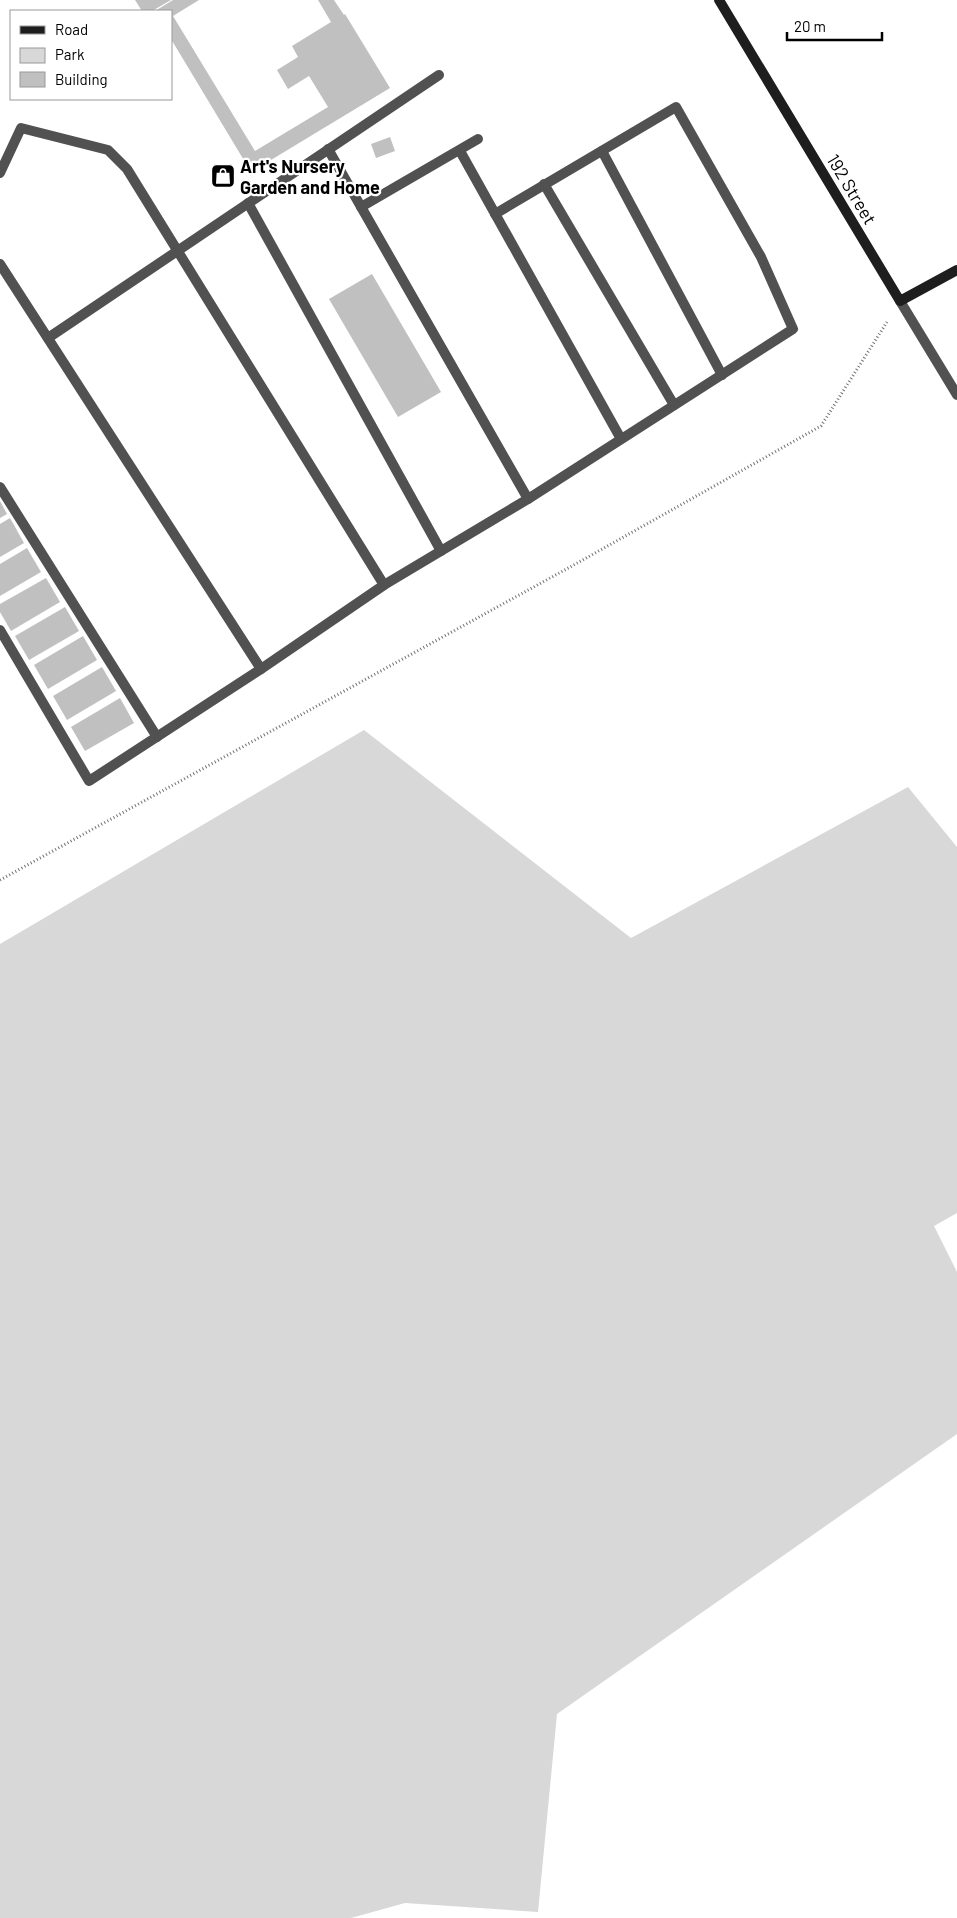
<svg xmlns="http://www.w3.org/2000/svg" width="957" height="1918" font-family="Barlow,sans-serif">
<rect width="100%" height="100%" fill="#fff"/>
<polygon fill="#d8d8d8" points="364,730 631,938 908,787 957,847 957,1213 934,1226 957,1272 957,1434 557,1714 538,1912 405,1903 351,1918 0,1918 0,944"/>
<g fill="#c0c0c0">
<polygon points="135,0 171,0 152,11 142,11"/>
<polygon points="173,0 199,0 173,16 255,151 328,107 309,76 288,89 277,70 298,57 292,46 331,22 318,0 334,0 344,15 345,14 390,88 251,172 171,39 171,11 155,11"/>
<polygon points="390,137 395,151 376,158 371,144"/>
<polygon points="372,274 441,392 398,417 329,299"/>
<polygon points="0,501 7,514 0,518"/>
<polygon points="10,518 24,543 0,557 0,524"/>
<polygon points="27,548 41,572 0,596 0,564"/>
<polygon points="46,578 60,602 11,631 0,612 0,604"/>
<polygon points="65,607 79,631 29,660 15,636"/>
<polygon points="83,636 97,660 48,689 34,665"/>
<polygon points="102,667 116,691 67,720 53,696"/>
<polygon points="120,698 134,723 85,751 71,727"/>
</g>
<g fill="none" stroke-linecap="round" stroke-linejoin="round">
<polyline stroke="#737373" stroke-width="3" stroke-dasharray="1 2.5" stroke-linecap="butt" points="0,880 572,566 821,426 887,322"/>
<g stroke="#515151" stroke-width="10">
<polyline points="328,149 528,499"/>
<polyline points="460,151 621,439"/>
<polyline points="602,151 722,375"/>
<polyline points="0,173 21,128 108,150 127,169 384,585"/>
<polyline points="544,184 674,405"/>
<polyline points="248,203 441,551"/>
<polyline points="361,207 478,139"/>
<polyline points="0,264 261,669"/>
<polyline points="48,338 439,75"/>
<polyline points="0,487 157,737"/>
<polyline points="0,630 89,781 261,669 384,585 528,499 793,329 761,257 676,107 495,214"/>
</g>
<polyline stroke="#515151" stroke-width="10" points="900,301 957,395"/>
<polyline stroke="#1e1e1e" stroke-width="10" points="719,0 900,301 957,270"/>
</g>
<defs>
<symbol id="shop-square" viewBox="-11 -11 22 22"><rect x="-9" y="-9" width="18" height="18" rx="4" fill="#000" stroke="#fff"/><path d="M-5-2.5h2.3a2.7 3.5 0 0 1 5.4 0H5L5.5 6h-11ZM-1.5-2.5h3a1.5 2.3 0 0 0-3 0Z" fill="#fff"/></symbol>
</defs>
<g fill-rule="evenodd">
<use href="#shop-square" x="209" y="162" width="28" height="28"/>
</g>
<g text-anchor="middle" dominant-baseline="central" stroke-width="4.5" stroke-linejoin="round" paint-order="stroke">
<g font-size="18" font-weight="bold" fill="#000" stroke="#fff" text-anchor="start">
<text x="240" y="166">Art's Nursery<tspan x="240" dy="21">Garden and Home</tspan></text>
</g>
<g font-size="18" fill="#000" stroke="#fff">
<text transform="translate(852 189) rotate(59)">192 Street</text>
</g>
</g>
<rect x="10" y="10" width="162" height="90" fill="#ffffff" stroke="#999999"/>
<rect x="20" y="26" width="25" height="8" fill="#1e1e1e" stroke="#999999"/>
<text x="55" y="35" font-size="15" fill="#000000">Road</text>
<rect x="20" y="48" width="25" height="15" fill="#d8d8d8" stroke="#999999"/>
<text x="55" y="60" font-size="15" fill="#000000">Park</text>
<rect x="20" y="72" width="25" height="15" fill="#c0c0c0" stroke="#999999"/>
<text x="55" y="85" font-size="15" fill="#000000">Building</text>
<path d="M787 32v8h95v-8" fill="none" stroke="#000000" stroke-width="2.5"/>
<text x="794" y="32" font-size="15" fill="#000000" stroke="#ffffff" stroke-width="4" paint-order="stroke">20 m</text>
</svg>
